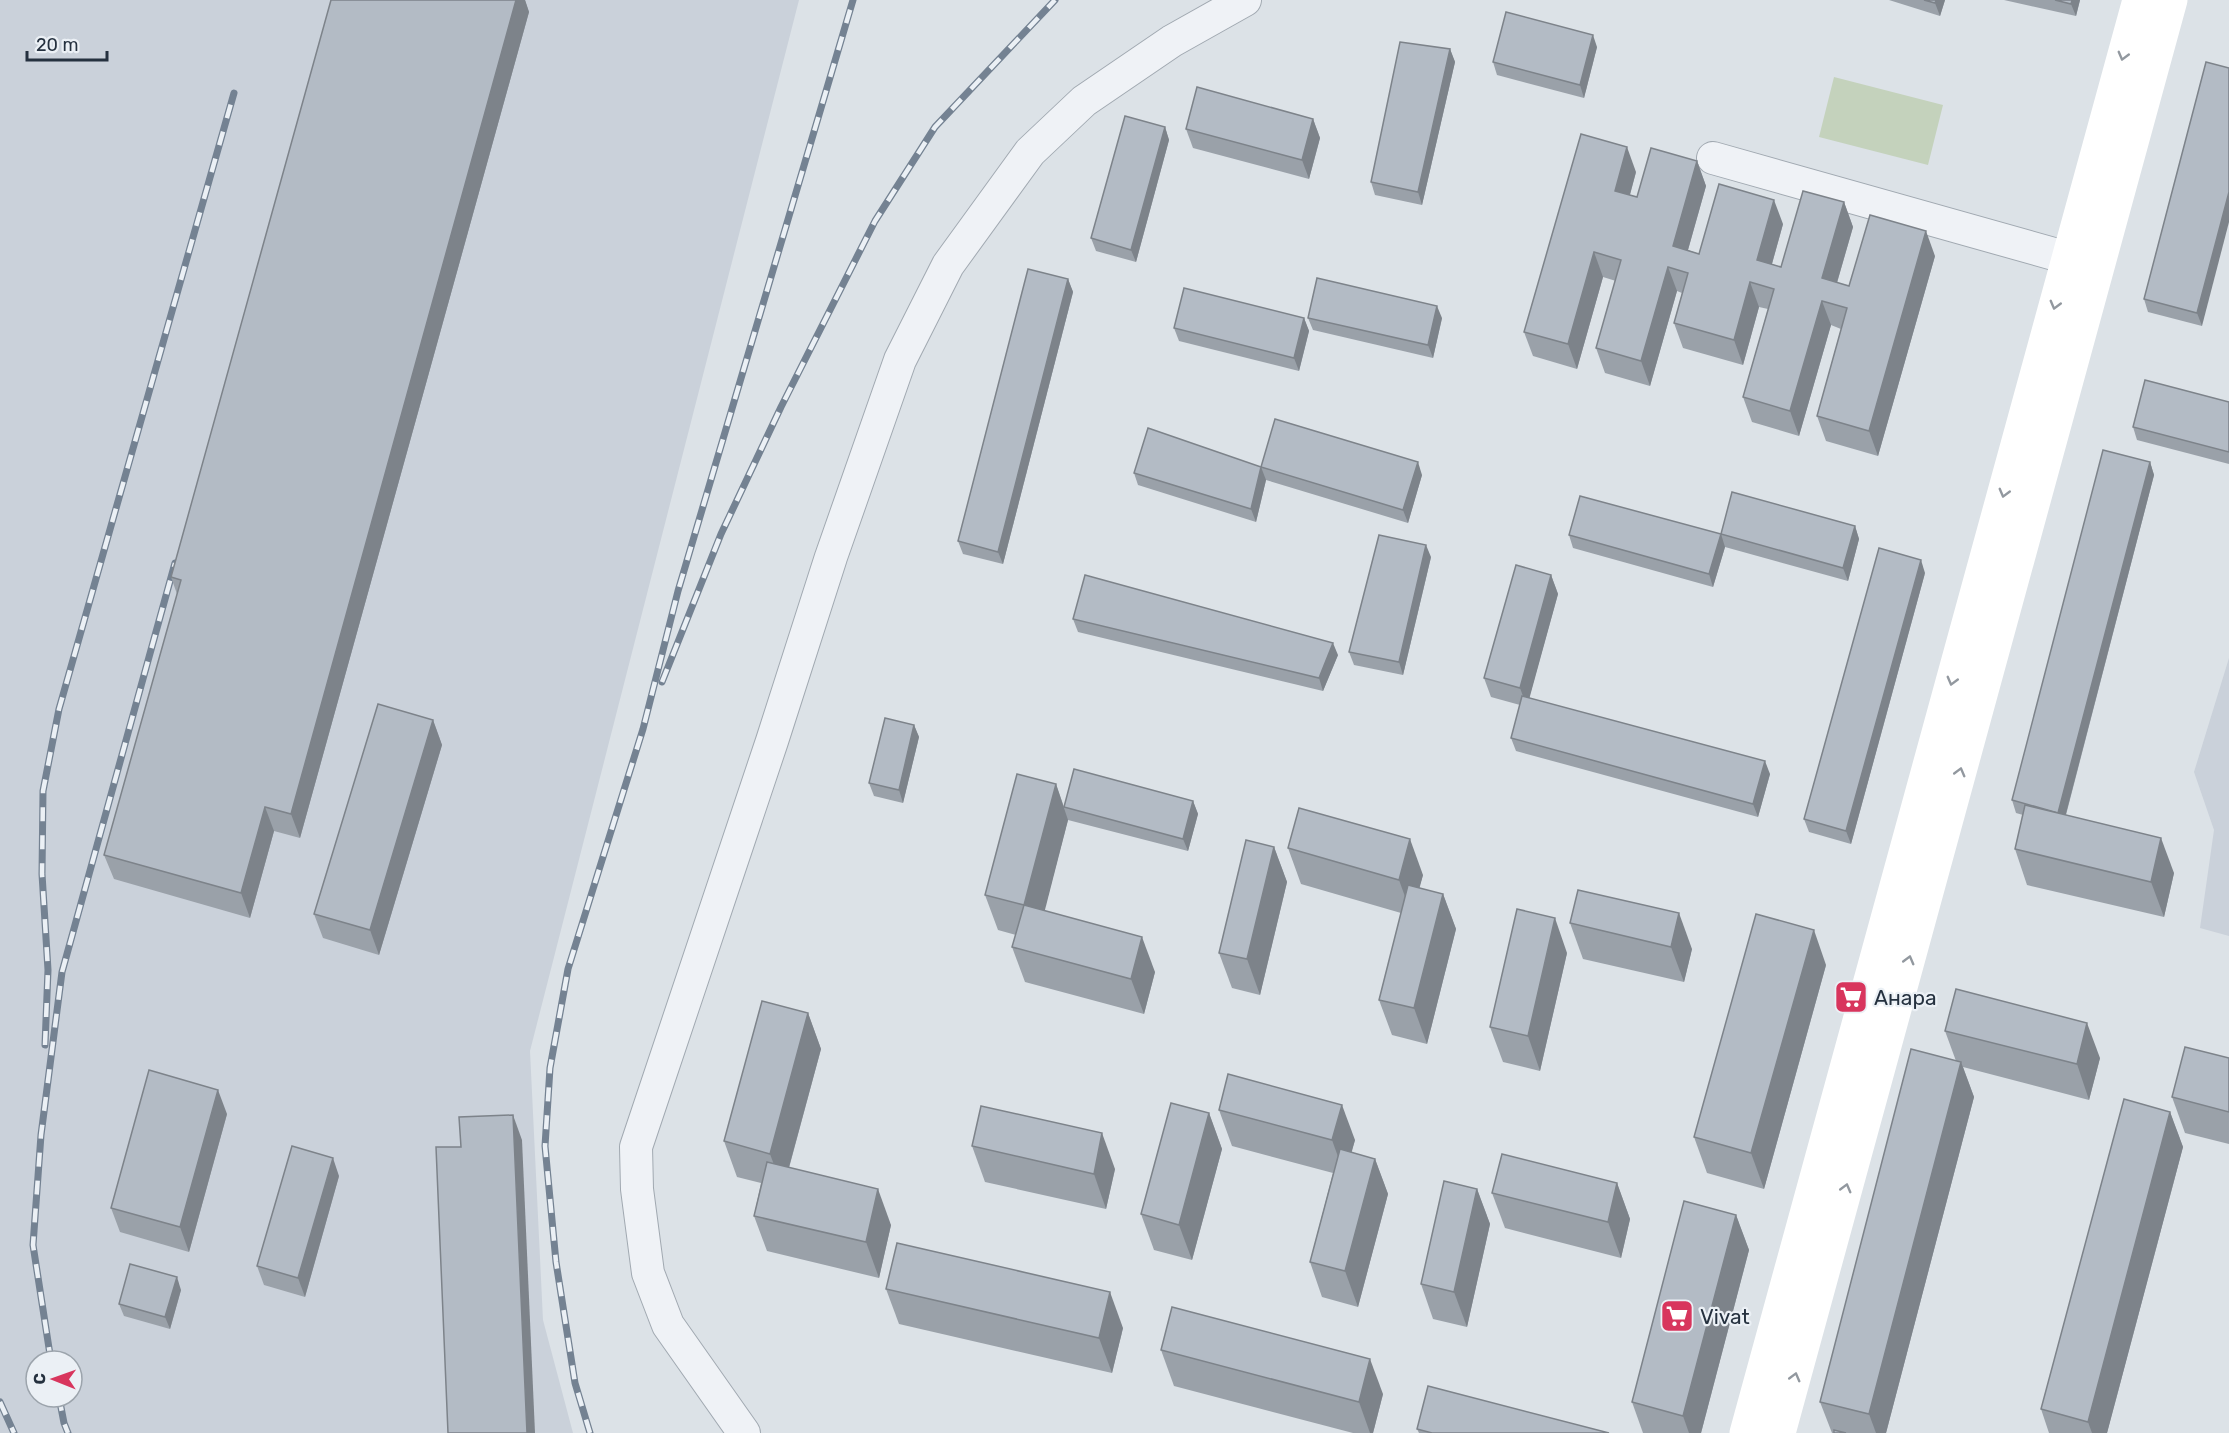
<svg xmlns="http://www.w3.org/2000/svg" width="2229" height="1433" font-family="Rubik,sans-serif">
<rect width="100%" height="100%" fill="#dce2e7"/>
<g fill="#cad1da" fill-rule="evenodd">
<path d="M0 0H799L530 1051 543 1320 573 1433H0ZM36 1361H72V1397H36Z"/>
<polygon points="2229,658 2229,936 2200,928 2214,830 2194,772"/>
</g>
<polygon fill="#c4d2bc" points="1834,77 1943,105 1928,165 1819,137"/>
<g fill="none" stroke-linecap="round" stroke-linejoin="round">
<defs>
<g id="street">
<polyline points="1713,158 2068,258"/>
<polyline points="744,1433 668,1325 648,1273 637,1189 636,1147 772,741 831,557 900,360 948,265 1030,152 1084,101 1172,41 1245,0"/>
</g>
</defs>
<use href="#street" stroke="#a1a9b1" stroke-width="34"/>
<use href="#street" stroke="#eff2f6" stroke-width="32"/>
<g stroke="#fff" stroke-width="33">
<polyline points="1746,1433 2139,0"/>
<polyline points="1779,1433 2171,0"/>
</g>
<defs>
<g id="rail">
<polyline points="662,682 721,534 781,407 875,221 935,127 1055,0"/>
<polyline points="45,1045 48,970 42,874 43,791 59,709 234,93"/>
<polyline points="51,1361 33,1245 41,1135 62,972 175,563"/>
<polyline points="59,1397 64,1423 68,1433"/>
<polyline points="0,1402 14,1433"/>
<polyline points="590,1433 575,1383 556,1262 545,1146 550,1068 568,969 643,729 678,591 853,0"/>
</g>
</defs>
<use href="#rail" stroke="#748292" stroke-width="7"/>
<use href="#rail" stroke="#ebf0f5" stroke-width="4.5" stroke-dasharray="14" stroke-linecap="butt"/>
</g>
<g fill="#9aa1a9">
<polygon points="331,0 525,0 529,12 300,838 274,831 250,918 114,879 104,855 177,594 171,577"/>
<polygon points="1889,0 1945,0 1940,16"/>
<polygon points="2004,0 2080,0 2076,16"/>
<polygon points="1597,47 1584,98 1497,75 1493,62"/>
<polygon points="1450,49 1455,62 1422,205 1375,195 1371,182"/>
<polygon points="2206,62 2202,326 2148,312 2144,299"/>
<polygon points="1313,119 1320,138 1309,179 1193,148 1186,129"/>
<polygon points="1165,127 1169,140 1136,262 1096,251 1091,238"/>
<polygon points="1697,161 1706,186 1688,250 1699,254 1783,224 1772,264 1781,267 1844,202 1853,227 1837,283 1849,286 1935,256 1878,456 1826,441 1817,416 1841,329 1831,325 1799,436 1752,422 1743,397 1768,309 1759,307 1743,365 1683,348 1674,323 1682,293 1677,291 1650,386 1605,373 1596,348 1616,281 1603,277 1577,369 1533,356 1524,332 1636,172 1630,195 1637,197"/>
<polygon points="1068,279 1073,292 1003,564 963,554 958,541"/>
<polygon points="1304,318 1309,331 1299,371 1179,341 1174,328"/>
<polygon points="1308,318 1442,318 1433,358 1313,330"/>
<polygon points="2229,402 2229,464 2137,440 2133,427"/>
<polygon points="2150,462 2154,475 2066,815 2174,873 2164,917 2027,885 2015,849 2023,815 2016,813 2012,800"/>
<polygon points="1261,467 1422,475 1408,523 1266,480 1256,522 1138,485 1134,473"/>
<polygon points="1855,526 1859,539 1848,581 1725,547 1713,587 1573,548 1569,535 1721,534"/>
<polygon points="1431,557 1403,675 1354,665 1349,652"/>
<polygon points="1925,573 1851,844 1809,832 1804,819"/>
<polygon points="1551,575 1558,594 1529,698 1770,774 1758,817 1516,751 1511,738 1520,705 1491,697 1484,678"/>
<polygon points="1073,619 1338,655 1323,691 1078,632"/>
<polygon points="433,720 442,745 379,955 323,938 314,914"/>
<polygon points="914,725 919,737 903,803 874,796 869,783"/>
<polygon points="1056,784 1064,807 1193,801 1198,814 1188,851 1068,820 1044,911 1155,972 1144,1014 1025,982 1012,947 1016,935 998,930 985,895"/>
<polygon points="1274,847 1287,882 1260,995 1232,988 1219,953"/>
<polygon points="1288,848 1423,875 1419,888 1443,894 1456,929 1427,1044 1392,1035 1379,1000 1401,913 1301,884"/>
<polygon points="1570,923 1692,949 1684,982 1583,959"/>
<polygon points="1567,953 1540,1071 1503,1062 1490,1027"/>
<polygon points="1826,965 1764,1189 1707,1173 1694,1137"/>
<polygon points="808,1013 821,1049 789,1168 891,1225 879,1278 767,1251 754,1216 761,1183 737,1177 724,1141"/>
<polygon points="1945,1031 2100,1058 2089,1100 1963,1067 1974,1097 1886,1433 1832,1433 1820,1402 1956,1061"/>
<polygon points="2229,1058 2229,1144 2185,1133 2172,1097"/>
<polygon points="1219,1110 1355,1140 1351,1153 1375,1159 1388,1194 1358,1307 1322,1297 1310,1262 1333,1173 1232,1146"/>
<polygon points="2170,1112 2183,1147 2107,1433 2049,1433 2041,1409"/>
<polygon points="1209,1113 1222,1149 1192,1260 1154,1250 1141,1214"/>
<polygon points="227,1114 189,1252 120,1232 111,1208"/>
<polygon points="972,1146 1115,1169 1106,1209 985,1182"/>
<polygon points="339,1176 305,1297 264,1285 257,1266"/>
<polygon points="1617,1183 1630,1219 1621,1258 1505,1228 1492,1193"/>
<polygon points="1477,1189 1490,1224 1467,1327 1433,1319 1421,1284"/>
<polygon points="1736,1215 1749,1250 1701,1433 1643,1433 1632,1402"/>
<polygon points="886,1289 1123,1328 1112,1373 899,1324"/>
<polygon points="181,1290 170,1329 124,1316 119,1304"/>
<polygon points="1161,1350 1383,1394 1373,1433 1353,1433 1174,1386"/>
<polygon points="1417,1429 1609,1433 1419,1433"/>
</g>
<g fill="#7d838a">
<polygon points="516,0 525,0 529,12 300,838 291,814"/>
<polygon points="1936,0 1945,0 1940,16 1935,3"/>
<polygon points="2072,0 2080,0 2076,16 2071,4"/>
<polygon points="1593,35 1597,47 1584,98 1580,85"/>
<polygon points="1450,49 1455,62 1422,205 1418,192"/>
<polygon points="1313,119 1320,138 1309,179 1302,160"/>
<polygon points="1165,127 1169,140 1136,262 1131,250"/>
<polygon points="1627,147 1636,172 1624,216 1615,191"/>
<polygon points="1697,161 1706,186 1682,271 1673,246"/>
<polygon points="2229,192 2229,222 2202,326 2197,313"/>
<polygon points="1774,200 1783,224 1766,285 1757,260"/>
<polygon points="1844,202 1853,227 1831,303 1822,278"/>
<polygon points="1926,231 1935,256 1878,456 1869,431"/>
<polygon points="1594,252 1603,277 1577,369 1568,344"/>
<polygon points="1668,267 1677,291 1650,386 1641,361"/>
<polygon points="1068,279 1073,292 1003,564 998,552"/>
<polygon points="1750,282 1759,307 1743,365 1734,340"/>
<polygon points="1822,301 1831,325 1799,436 1790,411"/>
<polygon points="1437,306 1442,318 1433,358 1428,345"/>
<polygon points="1304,318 1309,331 1299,371 1294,358"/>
<polygon points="1418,462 1422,475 1408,523 1403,510"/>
<polygon points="2150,462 2154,475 2063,825 2058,813"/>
<polygon points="1261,467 1266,480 1256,522 1251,509"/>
<polygon points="1855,526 1859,539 1848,581 1843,568"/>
<polygon points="1721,534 1725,547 1713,587 1709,574"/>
<polygon points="1426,545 1431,557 1403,675 1399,662"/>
<polygon points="1921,560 1925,573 1851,844 1846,831"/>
<polygon points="1551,575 1558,594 1527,707 1520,688"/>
<polygon points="1333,643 1338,655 1323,691 1319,678"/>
<polygon points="433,720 442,745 379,955 370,930"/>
<polygon points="914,725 919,737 903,803 899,790"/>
<polygon points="1765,761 1770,774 1758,817 1753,804"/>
<polygon points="1056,784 1068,820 1037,941 1024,905"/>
<polygon points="1193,801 1198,814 1188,851 1183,839"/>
<polygon points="265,807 274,831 250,918 241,893"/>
<polygon points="2161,838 2174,873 2164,917 2151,882"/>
<polygon points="1410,839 1423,875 1412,916 1399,880"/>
<polygon points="1274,847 1287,882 1260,995 1247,959"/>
<polygon points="1443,894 1456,929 1427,1044 1414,1008"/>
<polygon points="1679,913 1692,949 1684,982 1671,947"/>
<polygon points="1555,918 1567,953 1540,1071 1528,1036"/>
<polygon points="1814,930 1826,965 1764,1189 1751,1153"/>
<polygon points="1142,937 1155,972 1144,1014 1131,979"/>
<polygon points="808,1013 821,1049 783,1189 770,1154"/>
<polygon points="2087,1023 2100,1058 2089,1100 2077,1064"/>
<polygon points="1961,1062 1974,1097 1886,1433 1876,1433 1869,1414"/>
<polygon points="218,1090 227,1114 189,1252 180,1227"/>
<polygon points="1342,1105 1355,1140 1345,1176 1332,1140"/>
<polygon points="2170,1112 2183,1147 2107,1433 2092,1433 2088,1422"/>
<polygon points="1209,1113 1222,1149 1192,1260 1179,1225"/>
<polygon points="513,1115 522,1140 535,1433 527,1433"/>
<polygon points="1102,1133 1115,1169 1106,1209 1094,1174"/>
<polygon points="333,1158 339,1176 305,1297 298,1278"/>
<polygon points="1375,1159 1388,1194 1358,1307 1345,1271"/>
<polygon points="1617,1183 1630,1219 1621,1258 1608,1222"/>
<polygon points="878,1189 891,1225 879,1278 866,1242"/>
<polygon points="1477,1189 1490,1224 1467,1327 1454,1292"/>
<polygon points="1736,1215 1749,1250 1701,1433 1689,1433 1683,1416"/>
<polygon points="177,1277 181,1290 170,1329 165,1317"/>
<polygon points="1110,1292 1123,1328 1112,1373 1099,1338"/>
<polygon points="1370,1359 1383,1394 1373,1433 1370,1433 1359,1402"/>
</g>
<g fill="#b3bbc5" stroke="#7d838a" stroke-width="1.5">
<polygon points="331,0 516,0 291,814 265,807 241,893 104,855 181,580 171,577"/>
<polygon points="1924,0 1936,0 1935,3"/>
<polygon points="2055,0 2072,0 2071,4"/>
<polygon points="1506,12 1593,35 1580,85 1493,62"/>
<polygon points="1400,42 1450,49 1418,192 1371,182"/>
<polygon points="2206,62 2229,68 2229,192 2197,313 2144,299"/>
<polygon points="1197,87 1313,119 1302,160 1186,129"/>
<polygon points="1125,116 1165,127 1131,250 1091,238"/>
<polygon points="1581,134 1627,147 1615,191 1637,197 1651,148 1697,161 1673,246 1699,254 1719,184 1774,200 1757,260 1781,267 1803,191 1844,202 1822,278 1849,286 1870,215 1926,231 1869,431 1817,416 1847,308 1822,301 1790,411 1743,397 1774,289 1750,282 1734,340 1674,323 1688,273 1668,267 1641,361 1596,348 1621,260 1594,252 1568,344 1524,332"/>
<polygon points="1028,269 1068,279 998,552 958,541"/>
<polygon points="1317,278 1437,306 1428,345 1308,318"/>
<polygon points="1184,288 1304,318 1294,358 1174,328"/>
<polygon points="2145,380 2229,402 2229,452 2133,427"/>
<polygon points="1275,419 1418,462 1403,510 1261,467"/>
<polygon points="1148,428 1261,467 1251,509 1134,473"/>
<polygon points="2103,450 2150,462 2058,813 2012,800"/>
<polygon points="1732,492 1855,526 1843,568 1721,534"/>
<polygon points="1580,496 1721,534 1709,574 1569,535"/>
<polygon points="1379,535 1426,545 1399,662 1349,652"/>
<polygon points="1879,548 1921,560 1846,831 1804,819"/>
<polygon points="1516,565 1551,575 1520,688 1484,678"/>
<polygon points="1085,575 1333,643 1319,678 1073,619"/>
<polygon points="1522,696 1765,761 1753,804 1511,738"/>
<polygon points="378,704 433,720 370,930 314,914"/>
<polygon points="885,718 914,725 899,790 869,783"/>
<polygon points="1074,769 1193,801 1183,839 1064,807"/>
<polygon points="1017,774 1056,784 1024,905 985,895"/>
<polygon points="2025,805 2161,838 2151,882 2015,849"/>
<polygon points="1299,808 1410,839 1399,880 1288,848"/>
<polygon points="1246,840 1274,847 1247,959 1219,953"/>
<polygon points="1408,885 1443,894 1414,1008 1379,1000"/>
<polygon points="1578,890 1679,913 1671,947 1570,923"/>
<polygon points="1024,905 1142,937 1131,979 1012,947"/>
<polygon points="1517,909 1555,918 1528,1036 1490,1027"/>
<polygon points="1756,914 1814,930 1751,1153 1694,1137"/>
<polygon points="1956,989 2087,1023 2077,1064 1945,1031"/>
<polygon points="762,1001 808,1013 770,1154 724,1141"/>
<polygon points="2185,1047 2229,1058 2229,1112 2172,1097"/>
<polygon points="1911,1049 1961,1062 1869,1414 1820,1402"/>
<polygon points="149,1070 218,1090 180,1227 111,1208"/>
<polygon points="1228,1074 1342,1105 1332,1140 1219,1110"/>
<polygon points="2124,1099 2170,1112 2088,1422 2041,1409"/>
<polygon points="1171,1103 1209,1113 1179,1225 1141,1214"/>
<polygon points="981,1106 1102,1133 1094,1174 972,1146"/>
<polygon points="513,1115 527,1433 448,1433 436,1147 461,1147 459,1117"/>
<polygon points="292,1146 333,1158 298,1278 257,1266"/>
<polygon points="1340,1149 1375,1159 1345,1271 1310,1262"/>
<polygon points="1502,1154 1617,1183 1608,1222 1492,1193"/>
<polygon points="767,1162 878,1189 866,1242 754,1216"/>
<polygon points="1444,1181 1477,1189 1454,1292 1421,1284"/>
<polygon points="1684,1201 1736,1215 1683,1416 1632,1402"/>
<polygon points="897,1243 1110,1292 1099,1338 886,1289"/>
<polygon points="130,1264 177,1277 165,1317 119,1304"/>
<polygon points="1172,1307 1370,1359 1359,1402 1161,1350"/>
<polygon points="1428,1386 1609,1433 1432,1433 1417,1429"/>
<polygon points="1834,1430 1846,1433 1834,1433"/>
</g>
<defs><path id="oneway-chevron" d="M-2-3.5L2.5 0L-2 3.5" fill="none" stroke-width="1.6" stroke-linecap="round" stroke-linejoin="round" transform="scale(1.5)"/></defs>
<g stroke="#92989f">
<use href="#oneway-chevron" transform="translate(2123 56) rotate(105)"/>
<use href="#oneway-chevron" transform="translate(2055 305) rotate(105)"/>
<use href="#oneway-chevron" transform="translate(2004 493) rotate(105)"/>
<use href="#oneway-chevron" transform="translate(1952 681) rotate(105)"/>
<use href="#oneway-chevron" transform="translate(1960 772) rotate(-75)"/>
<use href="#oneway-chevron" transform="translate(1909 960) rotate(-75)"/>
<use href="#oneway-chevron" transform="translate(1846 1188) rotate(-75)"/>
<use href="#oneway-chevron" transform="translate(1795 1377) rotate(-75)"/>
</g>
<defs>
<symbol id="supermarket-square" viewBox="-11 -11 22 22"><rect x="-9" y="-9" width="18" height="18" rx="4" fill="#d8355d" stroke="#ebf0f5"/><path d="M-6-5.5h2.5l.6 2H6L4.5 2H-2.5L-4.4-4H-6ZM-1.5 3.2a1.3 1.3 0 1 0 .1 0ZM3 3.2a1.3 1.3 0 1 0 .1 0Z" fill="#fff"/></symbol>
</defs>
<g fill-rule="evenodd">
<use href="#supermarket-square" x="1832" y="978" width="38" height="38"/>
<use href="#supermarket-square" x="1658" y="1297" width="38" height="38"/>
</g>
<g text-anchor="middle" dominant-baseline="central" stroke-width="4.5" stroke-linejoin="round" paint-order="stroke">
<g font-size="21" fill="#25313f" stroke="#ebf0f5" text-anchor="start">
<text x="1874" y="997">Анара</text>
<text x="1700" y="1316">Vivat</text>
</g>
</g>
<g transform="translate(54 1379) rotate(271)"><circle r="28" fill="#ebf0f5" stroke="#9ca4ac" stroke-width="1.5"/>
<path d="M0-4.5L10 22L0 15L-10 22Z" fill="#d8355d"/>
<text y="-9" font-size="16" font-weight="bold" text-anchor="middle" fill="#25313f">С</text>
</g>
<path d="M27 51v9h80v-9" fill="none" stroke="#25313f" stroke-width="3"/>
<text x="36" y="51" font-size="18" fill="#25313f" stroke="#ebf0f5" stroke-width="4.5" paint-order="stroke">20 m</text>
</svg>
